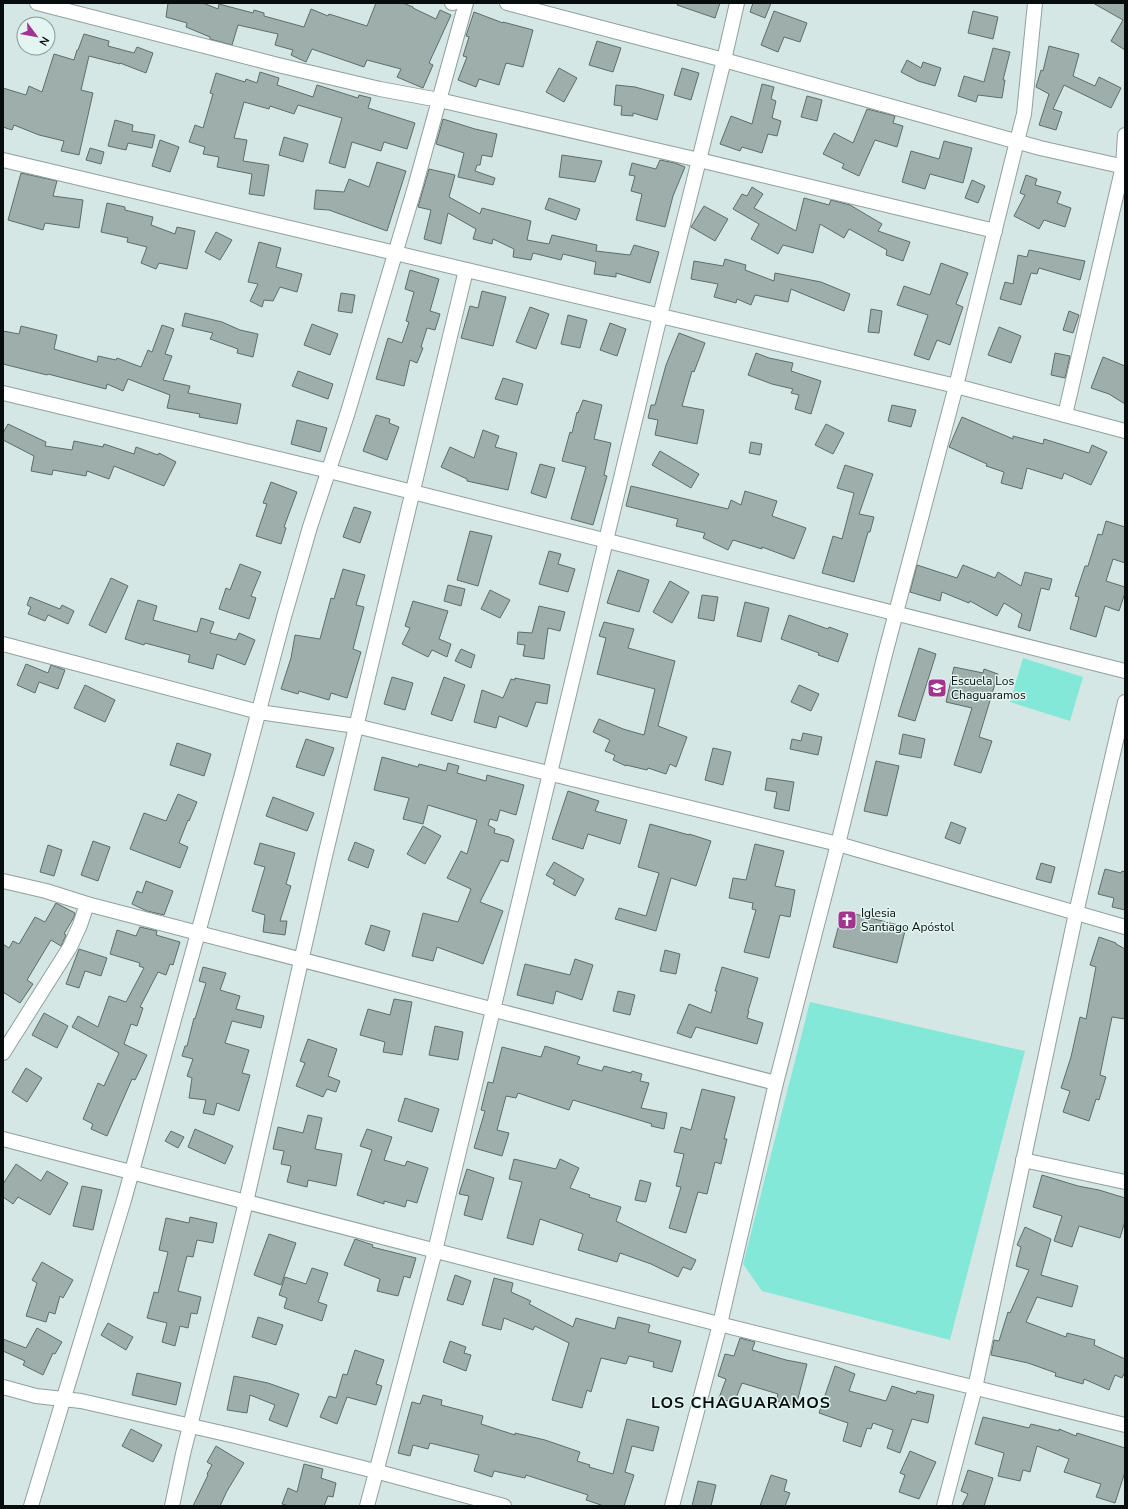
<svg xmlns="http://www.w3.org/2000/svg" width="1128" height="1509" font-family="'Nunito Sans',sans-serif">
<rect width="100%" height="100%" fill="#d5e7e4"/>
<g fill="#84e8d8">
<polygon points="1023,658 1083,677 1070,721 1010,702"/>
<polygon points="810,1002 1025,1051 950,1340 762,1291 743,1264"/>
</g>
<g fill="#9eafab" stroke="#5d6d6a">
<polygon points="168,3 203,3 218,9 219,4 253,13 254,10 264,13 264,16 304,27 311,9 328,16 329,14 367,26 376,3 403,3 413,7 413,8 436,19 440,10 451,15 429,63 433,65 423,88 397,77 401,69 367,60 364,67 312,49 306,62 291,55 293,50 275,45 278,34 238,25 232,45 210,39 210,37 186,27 187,23 166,17"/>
<polygon points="678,3 720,3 715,18 677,5"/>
<polygon points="753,3 771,3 765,18 750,12"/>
<polygon points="1093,3 1125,3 1125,50 1111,41 1123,20"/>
<polygon points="774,11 807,23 800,42 784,37 778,52 761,45"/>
<polygon points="973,11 998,17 993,39 968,33"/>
<polygon points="474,12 503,23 503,22 533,30 523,67 506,63 499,85 479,79 476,87 458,80 467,57 463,56 469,37 466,36"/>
<polygon points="84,34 109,41 108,46 134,53 137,47 153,53 146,73 120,63 120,64 89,56 81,90 93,93 79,155 61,151 64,141 39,135 14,125 12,130 3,127 3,88 26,95 29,86 42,92 54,54 74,60 77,50 78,50"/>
<polygon points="597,41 621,48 613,72 589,65"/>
<polygon points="1049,46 1079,54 1073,76 1095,86 1099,77 1121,88 1111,108 1064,85 1053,109 1062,112 1056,130 1039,125 1049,94 1036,87 1041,70 1043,71"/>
<polygon points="993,48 1010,52 1003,80 1005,80 1002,98 978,95 976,102 958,96 964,76 984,82"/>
<polygon points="907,60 921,68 923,62 941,68 935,86 918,81 901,72"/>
<polygon points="559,68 577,78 564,102 546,92"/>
<polygon points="682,68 699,73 691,100 674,95"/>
<polygon points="260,72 279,78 277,85 313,97 317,85 358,98 359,95 371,98 368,108 415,123 407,149 384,142 381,151 352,142 345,168 329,163 342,118 298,105 294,114 270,106 269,109 244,102 234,138 247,140 243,161 269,165 264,196 249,194 252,174 217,167 219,157 203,154 205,147 189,142 195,125 203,128 213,94 210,93 216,73 245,82 246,79 257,83"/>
<polygon points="762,84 774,87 771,99 776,101 772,118 781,121 777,136 768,134 762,153 742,147 740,151 720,144 731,116 752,124"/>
<polygon points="616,85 635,87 664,95 657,120 633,113 633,116 621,115 622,106 614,105"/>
<polygon points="807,96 822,100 817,121 801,117"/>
<polygon points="867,109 895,116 893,123 903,126 897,147 875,140 859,176 842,168 844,164 823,154 834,133 853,143"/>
<polygon points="443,119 475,129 497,134 492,157 482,155 480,165 477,165 475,171 495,178 493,185 458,177 464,153 436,144"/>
<polygon points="115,120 133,125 132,131 155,135 152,148 128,143 126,150 108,146"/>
<polygon points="284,137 308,144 303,162 279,155"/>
<polygon points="160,140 179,147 170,172 152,166"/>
<polygon points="944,141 972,148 963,183 930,174 925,189 902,182 911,151 939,159"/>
<polygon points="90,148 104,152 101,164 86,160"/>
<polygon points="562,155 602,161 595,182 559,177"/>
<polygon points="660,160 675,163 685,167 673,196 665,227 636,220 642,194 631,191 635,176 629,175 632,163 656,169"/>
<polygon points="377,162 406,171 387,231 329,210 314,209 316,190 344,192 349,179 369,187"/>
<polygon points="429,169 455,175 449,197 480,214 482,208 531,221 527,240 549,244 552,235 597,245 596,251 630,255 634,245 659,252 650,283 616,273 616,277 594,274 596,262 563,254 561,260 533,253 531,260 513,257 514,249 493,239 492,244 473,239 476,229 448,213 441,244 424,239 431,210 418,207"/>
<polygon points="21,173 57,181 53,196 83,200 79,228 45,223 43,230 8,220"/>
<polygon points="1026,175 1037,179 1035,185 1061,192 1057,203 1071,208 1065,227 1044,220 1039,229 1014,216 1025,195 1020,193"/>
<polygon points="972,180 985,186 978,203 965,198"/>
<polygon points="752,187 763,194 754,208 796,231 804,198 829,205 831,200 850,205 882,224 878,231 910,242 903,261 886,255 887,250 849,229 844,238 820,224 813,253 783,245 778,254 751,239 759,224 733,209 742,194 747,196"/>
<polygon points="549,198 580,209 576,220 545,209"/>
<polygon points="107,203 125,207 125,210 153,217 151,225 175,234 177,227 195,231 187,269 159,263 156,269 141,263 147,247 127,242 128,238 101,232"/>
<polygon points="704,206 728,219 715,241 691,227"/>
<polygon points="216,232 232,240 220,260 205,252"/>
<polygon points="259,242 281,248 276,267 302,274 297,292 280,287 273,301 264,300 262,307 250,301 258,284 248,282"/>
<polygon points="1029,250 1085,261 1080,280 1039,268 1037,274 1031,273 1021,305 1000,299 1005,282 1013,284 1018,255 1027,257"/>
<polygon points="725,259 746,265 745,270 774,281 775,273 821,282 850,294 844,311 791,289 788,302 755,295 751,305 737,299 736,303 714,297 718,284 691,279 694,261 723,266"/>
<polygon points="941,263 968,273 956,304 963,307 950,345 937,340 929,360 914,355 928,315 897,305 904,286 930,295"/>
<polygon points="410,270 439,279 430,311 440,314 435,330 427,328 421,347 423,348 417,363 410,360 404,386 376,379 388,338 402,343 409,322 406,321 414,292 405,289"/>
<polygon points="482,291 506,297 493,346 461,338 470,306 478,308"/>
<polygon points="341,293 355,295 352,313 338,311"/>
<polygon points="530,307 549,314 536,349 516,342"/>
<polygon points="871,309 882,311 879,333 868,332"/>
<polygon points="1069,311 1079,315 1073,333 1063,330"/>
<polygon points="185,313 222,322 240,330 258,334 253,357 237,353 238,349 210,339 213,333 182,326"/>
<polygon points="568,315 587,320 580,348 561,344"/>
<polygon points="610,323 626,329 617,356 600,350"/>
<polygon points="312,324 338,334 330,355 304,345"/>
<polygon points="162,325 174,329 165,354 172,356 163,380 190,386 188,393 241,404 237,424 199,417 200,414 167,408 170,395 128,379 123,391 107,384 106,389 48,374 47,375 3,364 3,331 19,334 21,326 57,335 54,349 97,362 98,356 116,360 117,358 141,367 148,350 152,352"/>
<polygon points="999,327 1021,336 1011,363 988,355"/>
<polygon points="679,333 705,343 694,372 692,371 682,406 704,410 697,444 655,435 658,420 648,418 651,405 655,405 666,365"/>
<polygon points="756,353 769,358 793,363 791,371 821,381 811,414 795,409 799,395 791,393 793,389 772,384 748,375"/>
<polygon points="1055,353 1070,356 1065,378 1051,375"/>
<polygon points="1103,357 1125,366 1125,404 1109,394 1091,388"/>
<polygon points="298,371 333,384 328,399 292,386"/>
<polygon points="503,378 523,384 517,405 495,399"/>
<polygon points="583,400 602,405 594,439 611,443 604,475 607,476 593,525 571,519 586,467 562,461 570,432 572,433 577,412 578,413"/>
<polygon points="892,405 916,410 911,427 888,421"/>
<polygon points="376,415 390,419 389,423 399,427 387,460 363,451"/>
<polygon points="962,417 1013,439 1013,436 1043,444 1044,439 1089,453 1092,445 1107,452 1091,485 1064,473 1062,479 1027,468 1022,489 1001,483 1004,472 986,466 987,464 949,447"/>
<polygon points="297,420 327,428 320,452 291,444"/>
<polygon points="8,424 46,442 45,446 72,450 74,441 103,447 104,444 134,454 136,447 158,455 159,453 176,462 164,486 114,466 109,479 87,471 86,476 53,470 52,475 31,471 34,456 3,440 3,433"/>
<polygon points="826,424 844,433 833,454 815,445"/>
<polygon points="483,430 499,436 495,447 517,453 508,490 467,481 467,479 441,467 450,447 474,458"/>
<polygon points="751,442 762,444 760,455 749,453"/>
<polygon points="660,451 699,474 691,488 652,465"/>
<polygon points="540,464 555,468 546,498 531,493"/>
<polygon points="845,465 873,474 859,514 874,517 870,532 868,532 854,582 822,573 833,536 842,539 854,493 837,488"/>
<polygon points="271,482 297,492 284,527 286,528 281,544 256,536 267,504 263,503"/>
<polygon points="631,486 728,509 731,500 741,505 745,491 777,501 772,516 806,528 794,559 762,547 762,549 733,540 728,550 703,538 705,533 676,526 678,519 626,506"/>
<polygon points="354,507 371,512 360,543 343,537"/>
<polygon points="1106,521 1125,527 1125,563 1113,559 1106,581 1125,587 1125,593 1119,611 1105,606 1096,637 1070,629 1079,597 1075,596 1085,566 1088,566 1098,534 1102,535"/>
<polygon points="470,531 492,536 478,586 457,580"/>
<polygon points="549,551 561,554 558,564 575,569 568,592 539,584"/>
<polygon points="240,564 261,572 251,596 256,598 249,619 219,609 226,588 230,590"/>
<polygon points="917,565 957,578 963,565 995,578 998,572 1021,586 1025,572 1052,579 1049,590 1041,588 1030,631 1018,627 1022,614 1004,603 997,616 970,601 969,603 942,592 940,601 910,592"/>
<polygon points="343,569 365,575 356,605 364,607 353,649 361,652 347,698 331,693 329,700 299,691 298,694 281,689 291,658 295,635 320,639 331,598 334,599"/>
<polygon points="618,570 649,580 639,612 607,603"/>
<polygon points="111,578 128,586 106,633 89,625"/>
<polygon points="670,581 689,592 672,623 653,612"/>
<polygon points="448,585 465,589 461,606 444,601"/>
<polygon points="490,590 510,600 500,618 481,609"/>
<polygon points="702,595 718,597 714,621 698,618"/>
<polygon points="30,597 60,609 62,605 74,611 68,624 48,615 45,621 28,614 31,607 27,605"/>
<polygon points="138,600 157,606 153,620 197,632 201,618 214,622 210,633 236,640 239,633 255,640 245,665 217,654 213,669 188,662 190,655 145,643 144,645 125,639"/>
<polygon points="413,601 448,611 439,639 451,644 447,657 432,650 428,657 402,644 410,628 405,626"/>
<polygon points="745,602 769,608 761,642 737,636"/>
<polygon points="539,606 565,612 560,631 548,628 544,659 523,656 525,645 517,644 518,632 532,633"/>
<polygon points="789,615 828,629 829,627 848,634 838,662 818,655 819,653 781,639"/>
<polygon points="604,622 634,629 628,648 675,661 658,726 687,737 676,767 670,764 666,774 648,768 647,770 626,765 626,766 613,760 615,755 605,751 610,740 593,732 599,719 623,729 644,735 655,689 597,674 606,638 599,636"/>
<polygon points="919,648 936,654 915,721 898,716"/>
<polygon points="461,649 475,655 471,668 455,661"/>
<polygon points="26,664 48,673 51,665 65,670 58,689 39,682 35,693 17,685"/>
<polygon points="954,667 983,673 984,669 998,674 979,737 992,741 981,773 954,765 972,708 946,702"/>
<polygon points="392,677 413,683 405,710 384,704"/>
<polygon points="444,677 465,685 452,721 431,714"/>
<polygon points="515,678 550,685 547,704 536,702 527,727 499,716 496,728 474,722 482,690 503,698 511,679 515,680"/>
<polygon points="85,685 115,700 105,722 74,708"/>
<polygon points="799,685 819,694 811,711 791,702"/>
<polygon points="803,733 822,737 818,755 790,749 792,739 801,741"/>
<polygon points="903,734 925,739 921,758 899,754"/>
<polygon points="306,739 334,748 324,776 296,767"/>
<polygon points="177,743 211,754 204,776 170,765"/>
<polygon points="713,748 731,752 723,785 705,780"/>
<polygon points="382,757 418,767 419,764 446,771 448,763 459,766 457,773 486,781 487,775 524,785 516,815 500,810 497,821 490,819 488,825 495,829 494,833 509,837 514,840 508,862 501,860 480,902 503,911 483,964 437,947 433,961 412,956 423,913 458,922 471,889 447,878 461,851 467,854 477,820 428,805 423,824 403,819 409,798 374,790"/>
<polygon points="876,761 899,766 887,816 864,811"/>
<polygon points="767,778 794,782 789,811 774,808 777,792 765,790"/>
<polygon points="568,791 599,801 595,811 627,820 620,844 588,834 583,849 552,839"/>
<polygon points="178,794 197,802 189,821 188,820 179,843 188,847 180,868 130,849 144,813 166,821"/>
<polygon points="273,797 314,813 307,831 266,816"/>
<polygon points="951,822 966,828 960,844 945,838"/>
<polygon points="650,824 689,835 689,834 711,841 696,886 671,878 656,931 615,919 619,908 646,916 659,873 638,867"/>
<polygon points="423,826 441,836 425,864 407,854"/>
<polygon points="93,841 110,847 98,881 81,875"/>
<polygon points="355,842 374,850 368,868 348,860"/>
<polygon points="260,843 295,853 286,884 291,886 280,921 287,921 285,935 263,932 265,915 252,911 265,867 254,864"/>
<polygon points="755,844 784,851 775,886 795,890 790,917 780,915 769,958 744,952 756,910 752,909 753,903 729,898 733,878 746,880"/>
<polygon points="48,845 62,850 54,876 40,872"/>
<polygon points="554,862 584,879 575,896 553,884 555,880 546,875"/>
<polygon points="1041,863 1055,867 1051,883 1036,879"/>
<polygon points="1105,869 1121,873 1122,871 1125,872 1125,910 1112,907 1114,898 1098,894"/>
<polygon points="146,881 173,891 164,915 147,911 132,904 137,891 142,893"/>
<polygon points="56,903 75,913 74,917 64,934 66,935 61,946 51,940 27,980 33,984 20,1003 3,992 3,944 9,948 13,941 19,944 35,917 45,922"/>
<polygon points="851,913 906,927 897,963 833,947 840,921 848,923"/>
<polygon points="371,925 390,931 384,951 365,944"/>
<polygon points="140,927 157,931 156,935 180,942 173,965 170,964 166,975 158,972 140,1007 143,1008 137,1026 131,1024 124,1044 147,1055 135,1080 132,1079 107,1136 91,1129 93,1124 83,1119 98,1083 104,1086 119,1053 72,1027 78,1016 98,1027 109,996 126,1002 144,968 139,966 140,963 110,954 117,930 136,936"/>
<polygon points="1099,937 1116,943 1116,944 1125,949 1125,1019 1112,1017 1100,1075 1106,1077 1099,1100 1096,1099 1089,1121 1063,1112 1070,1091 1061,1088 1071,1057 1080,1017 1086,1019 1096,967 1090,965"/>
<polygon points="79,949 107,958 101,976 85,971 79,988 66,984"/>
<polygon points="665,950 680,954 676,974 660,971"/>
<polygon points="575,959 593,965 582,1000 556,991 553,1004 517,995 525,964 570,975"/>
<polygon points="203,967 226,973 220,990 240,996 236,1009 264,1016 261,1028 232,1021 225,1043 249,1050 242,1073 250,1075 239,1111 217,1103 214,1115 203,1113 206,1100 189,1098 192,1078 187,1076 193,1059 182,1056 185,1046 187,1046 194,1018 195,1019 206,983 199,981"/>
<polygon points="722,967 758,978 748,1011 749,1011 747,1018 763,1023 757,1044 696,1027 691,1038 677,1033 689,1004 711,1013 717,991 715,991"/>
<polygon points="618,991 635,995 630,1015 613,1011"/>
<polygon points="394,999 412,1002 402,1055 383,1052 385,1042 360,1035 368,1009 390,1015"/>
<polygon points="44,1013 68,1026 57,1048 32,1035"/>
<polygon points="435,1026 463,1032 458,1060 429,1055"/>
<polygon points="308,1039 337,1049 328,1076 340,1081 336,1092 327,1089 323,1097 296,1086 305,1063 300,1061"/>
<polygon points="545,1046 580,1057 577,1064 602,1071 604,1066 631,1073 632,1071 642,1074 640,1081 649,1083 641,1108 667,1113 664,1129 651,1126 652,1124 573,1100 569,1110 518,1093 516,1098 506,1096 497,1130 509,1133 502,1156 474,1148 485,1111 481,1110 488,1082 493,1083 502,1047 541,1057"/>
<polygon points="26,1068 42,1078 27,1102 12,1092"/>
<polygon points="702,1089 735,1097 724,1139 727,1139 721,1164 715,1162 707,1194 698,1192 686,1233 669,1228 681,1187 676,1186 684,1154 674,1152 681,1127 691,1130"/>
<polygon points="405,1098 439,1109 432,1132 398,1121"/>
<polygon points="308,1115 322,1118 315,1149 342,1154 336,1186 308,1180 307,1187 287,1182 291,1166 281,1164 284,1151 273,1149 278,1127 303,1133"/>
<polygon points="195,1129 233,1146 225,1164 188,1147"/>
<polygon points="367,1129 392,1137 384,1160 405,1166 407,1161 428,1168 417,1203 407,1200 405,1207 384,1201 384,1204 357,1195 372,1150 360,1146"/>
<polygon points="171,1131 184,1137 178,1148 165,1141"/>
<polygon points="514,1159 556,1169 560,1159 579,1168 570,1188 590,1195 589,1197 621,1207 616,1221 696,1260 691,1270 683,1267 678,1277 651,1264 620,1253 617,1262 578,1250 583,1234 540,1219 533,1245 507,1238 522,1182 509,1179"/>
<polygon points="16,1164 41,1181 47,1171 68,1183 50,1215 18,1197 13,1204 3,1197 3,1184"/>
<polygon points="467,1169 494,1178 482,1220 464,1215 469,1196 459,1194"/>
<polygon points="1042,1175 1078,1186 1099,1190 1125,1198 1125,1221 1120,1238 1079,1226 1072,1247 1054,1241 1062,1216 1033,1207"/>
<polygon points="640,1180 651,1183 646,1202 635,1200"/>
<polygon points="82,1186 102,1190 93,1230 73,1226"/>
<polygon points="190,1217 217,1223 213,1243 197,1240 193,1257 187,1256 178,1291 201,1297 197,1314 191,1313 188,1328 180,1326 175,1346 162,1342 167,1323 147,1318 154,1292 158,1293 168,1252 159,1250 166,1218 189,1223"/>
<polygon points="1025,1227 1051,1239 1041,1275 1078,1286 1072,1307 1037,1297 1026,1322 1066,1337 1067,1333 1095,1340 1094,1345 1125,1359 1125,1372 1122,1378 1115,1375 1109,1390 1084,1379 1083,1384 1055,1376 1056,1373 1028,1363 991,1355 994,1340 999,1341 1008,1312 1010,1313 1029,1270 1016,1266 1021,1247 1017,1245"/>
<polygon points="269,1234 296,1243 281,1285 254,1275"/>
<polygon points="355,1239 373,1245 372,1247 416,1258 410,1278 404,1276 398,1296 377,1291 380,1279 344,1265"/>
<polygon points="42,1262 73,1280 63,1298 60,1296 55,1314 49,1312 46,1322 26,1316 37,1283 32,1280"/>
<polygon points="312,1268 328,1273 318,1302 327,1305 322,1321 284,1308 287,1298 279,1295 285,1277 306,1284"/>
<polygon points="455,1275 471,1281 463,1305 447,1300"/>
<polygon points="494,1278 513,1283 511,1292 531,1301 529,1304 573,1327 576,1318 615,1329 618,1317 650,1325 648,1332 681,1341 672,1372 653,1367 654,1362 629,1356 626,1364 601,1358 591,1392 587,1390 582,1408 552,1400 569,1343 535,1326 533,1330 504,1318 501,1330 482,1325"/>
<polygon points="258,1317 283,1325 276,1345 252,1337"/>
<polygon points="108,1323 133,1337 126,1350 101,1335"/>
<polygon points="37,1328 62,1342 55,1354 53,1353 43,1375 23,1365 25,1361 3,1351 3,1339 26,1348"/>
<polygon points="740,1338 755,1342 752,1350 786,1360 807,1364 796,1406 776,1401 778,1394 742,1383 734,1403 719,1398 726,1379 718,1376 725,1354 734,1356"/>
<polygon points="450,1341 466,1347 464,1353 471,1355 466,1371 443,1362"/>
<polygon points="355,1350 384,1360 376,1384 382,1386 376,1405 347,1397 337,1424 320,1417 329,1396 336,1398 343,1374 347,1375"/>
<polygon points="835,1366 855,1374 849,1391 886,1401 892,1386 916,1394 917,1391 934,1395 928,1423 912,1419 900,1453 887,1448 893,1430 873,1423 871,1429 867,1428 861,1447 843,1441 848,1423 819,1413"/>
<polygon points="137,1373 181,1383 176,1405 132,1395"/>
<polygon points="234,1376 268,1383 299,1394 287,1427 269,1420 275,1405 250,1395 247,1413 227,1410"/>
<polygon points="423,1395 442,1400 441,1405 483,1416 481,1424 515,1435 515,1433 545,1440 580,1452 577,1461 590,1465 589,1467 613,1474 627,1419 659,1427 653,1451 632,1446 625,1472 634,1475 624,1506 604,1506 586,1500 588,1495 526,1475 525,1478 494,1471 492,1477 474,1471 479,1455 430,1443 428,1449 413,1445 410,1456 398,1453 412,1402 420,1404"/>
<polygon points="983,1417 1029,1428 1031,1424 1059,1431 1059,1429 1076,1436 1077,1433 1125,1448 1125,1472 1115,1503 1096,1497 1101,1484 1064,1472 1069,1459 1037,1446 1030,1472 1023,1470 1020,1481 998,1476 1004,1453 975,1444"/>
<polygon points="131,1429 162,1445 153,1462 122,1446"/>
<polygon points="216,1446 244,1463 227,1491 220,1506 193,1506 208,1475 207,1474 212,1465 207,1462"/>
<polygon points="910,1451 936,1462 919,1499 899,1492 905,1475 900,1473"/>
<polygon points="304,1464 323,1469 321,1478 336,1483 333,1497 328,1496 324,1506 289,1506 282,1504 288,1488 297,1492"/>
<polygon points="968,1470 993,1478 984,1506 962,1506 968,1494 961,1491"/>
<polygon points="771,1475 787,1480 784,1491 790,1493 785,1506 760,1506"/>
<polygon points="698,1481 716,1485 711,1506 692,1506"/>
</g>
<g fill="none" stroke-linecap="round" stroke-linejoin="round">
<defs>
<g id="minor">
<polyline points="37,3 278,65 380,89 439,100 699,160 995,231"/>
<polyline points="452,3 453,3"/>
<polyline points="507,3 724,60 1040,148 1125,167"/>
<polyline points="3,160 956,386 1125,431"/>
<polyline points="3,393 329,471 1125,671"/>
<polyline points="1065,415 1123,166 1125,135"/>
<polyline points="3,644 259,712 356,726 838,844 1125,927"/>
<polyline points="3,881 46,891 87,904 776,1083"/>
<polyline points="3,1053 70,947 80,925 87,904"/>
<polyline points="3,1139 711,1322 1125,1425"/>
<polyline points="1023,1160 1125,1182"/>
<polyline points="3,1387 36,1396 81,1401 235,1436 375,1471 504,1506"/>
<polyline points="31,1506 124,1200 242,774 284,617 310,527 347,415 415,187 466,3"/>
<polyline points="172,1506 183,1454 246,1202 325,856 466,270"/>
<polyline points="367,1506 435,1251 660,316 724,60 737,3"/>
<polyline points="672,1506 720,1324 776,1083 838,844 884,658 956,386 1017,141 1024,114 1035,3"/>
<polyline points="944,1506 975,1388 1076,913 1125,702"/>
</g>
</defs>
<use href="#minor" stroke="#8fa09d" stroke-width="16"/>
<use href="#minor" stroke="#fff" stroke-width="14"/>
</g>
<defs>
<symbol id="school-square" viewBox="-11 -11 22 22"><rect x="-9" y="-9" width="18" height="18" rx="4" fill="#a4338f" stroke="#e2f5f1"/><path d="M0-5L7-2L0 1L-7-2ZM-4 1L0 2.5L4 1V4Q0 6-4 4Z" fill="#fff"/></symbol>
<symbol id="church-square" viewBox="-11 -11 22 22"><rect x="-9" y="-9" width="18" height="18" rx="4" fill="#a4338f" stroke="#e2f5f1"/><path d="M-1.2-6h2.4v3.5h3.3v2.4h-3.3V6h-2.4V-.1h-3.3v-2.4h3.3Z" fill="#fff"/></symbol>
</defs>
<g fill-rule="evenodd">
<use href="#school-square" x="926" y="677" width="22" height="22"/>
<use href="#church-square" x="836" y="909" width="22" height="22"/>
</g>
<g text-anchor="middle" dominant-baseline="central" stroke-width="3" stroke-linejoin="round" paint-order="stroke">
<g font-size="12" fill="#070d0c" stroke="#e2f5f1" text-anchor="start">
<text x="951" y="681">Escuela Los<tspan x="951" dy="14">Chaguaramos</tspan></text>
<text x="861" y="913">Iglesia<tspan x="861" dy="14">Santiago Apóstol</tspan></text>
</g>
<g font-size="16" font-weight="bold" letter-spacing="1" fill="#070d0c" stroke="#e2f5f1">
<text x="741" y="1403">LOS CHAGUARAMOS</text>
</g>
</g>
<rect width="1128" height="1509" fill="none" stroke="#070d0c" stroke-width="8"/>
<g transform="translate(36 36) rotate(122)"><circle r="19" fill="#e2f5f1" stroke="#8a9895"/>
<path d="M0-3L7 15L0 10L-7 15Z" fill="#a4338f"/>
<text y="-6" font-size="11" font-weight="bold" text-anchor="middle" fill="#070d0c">N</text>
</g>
</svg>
